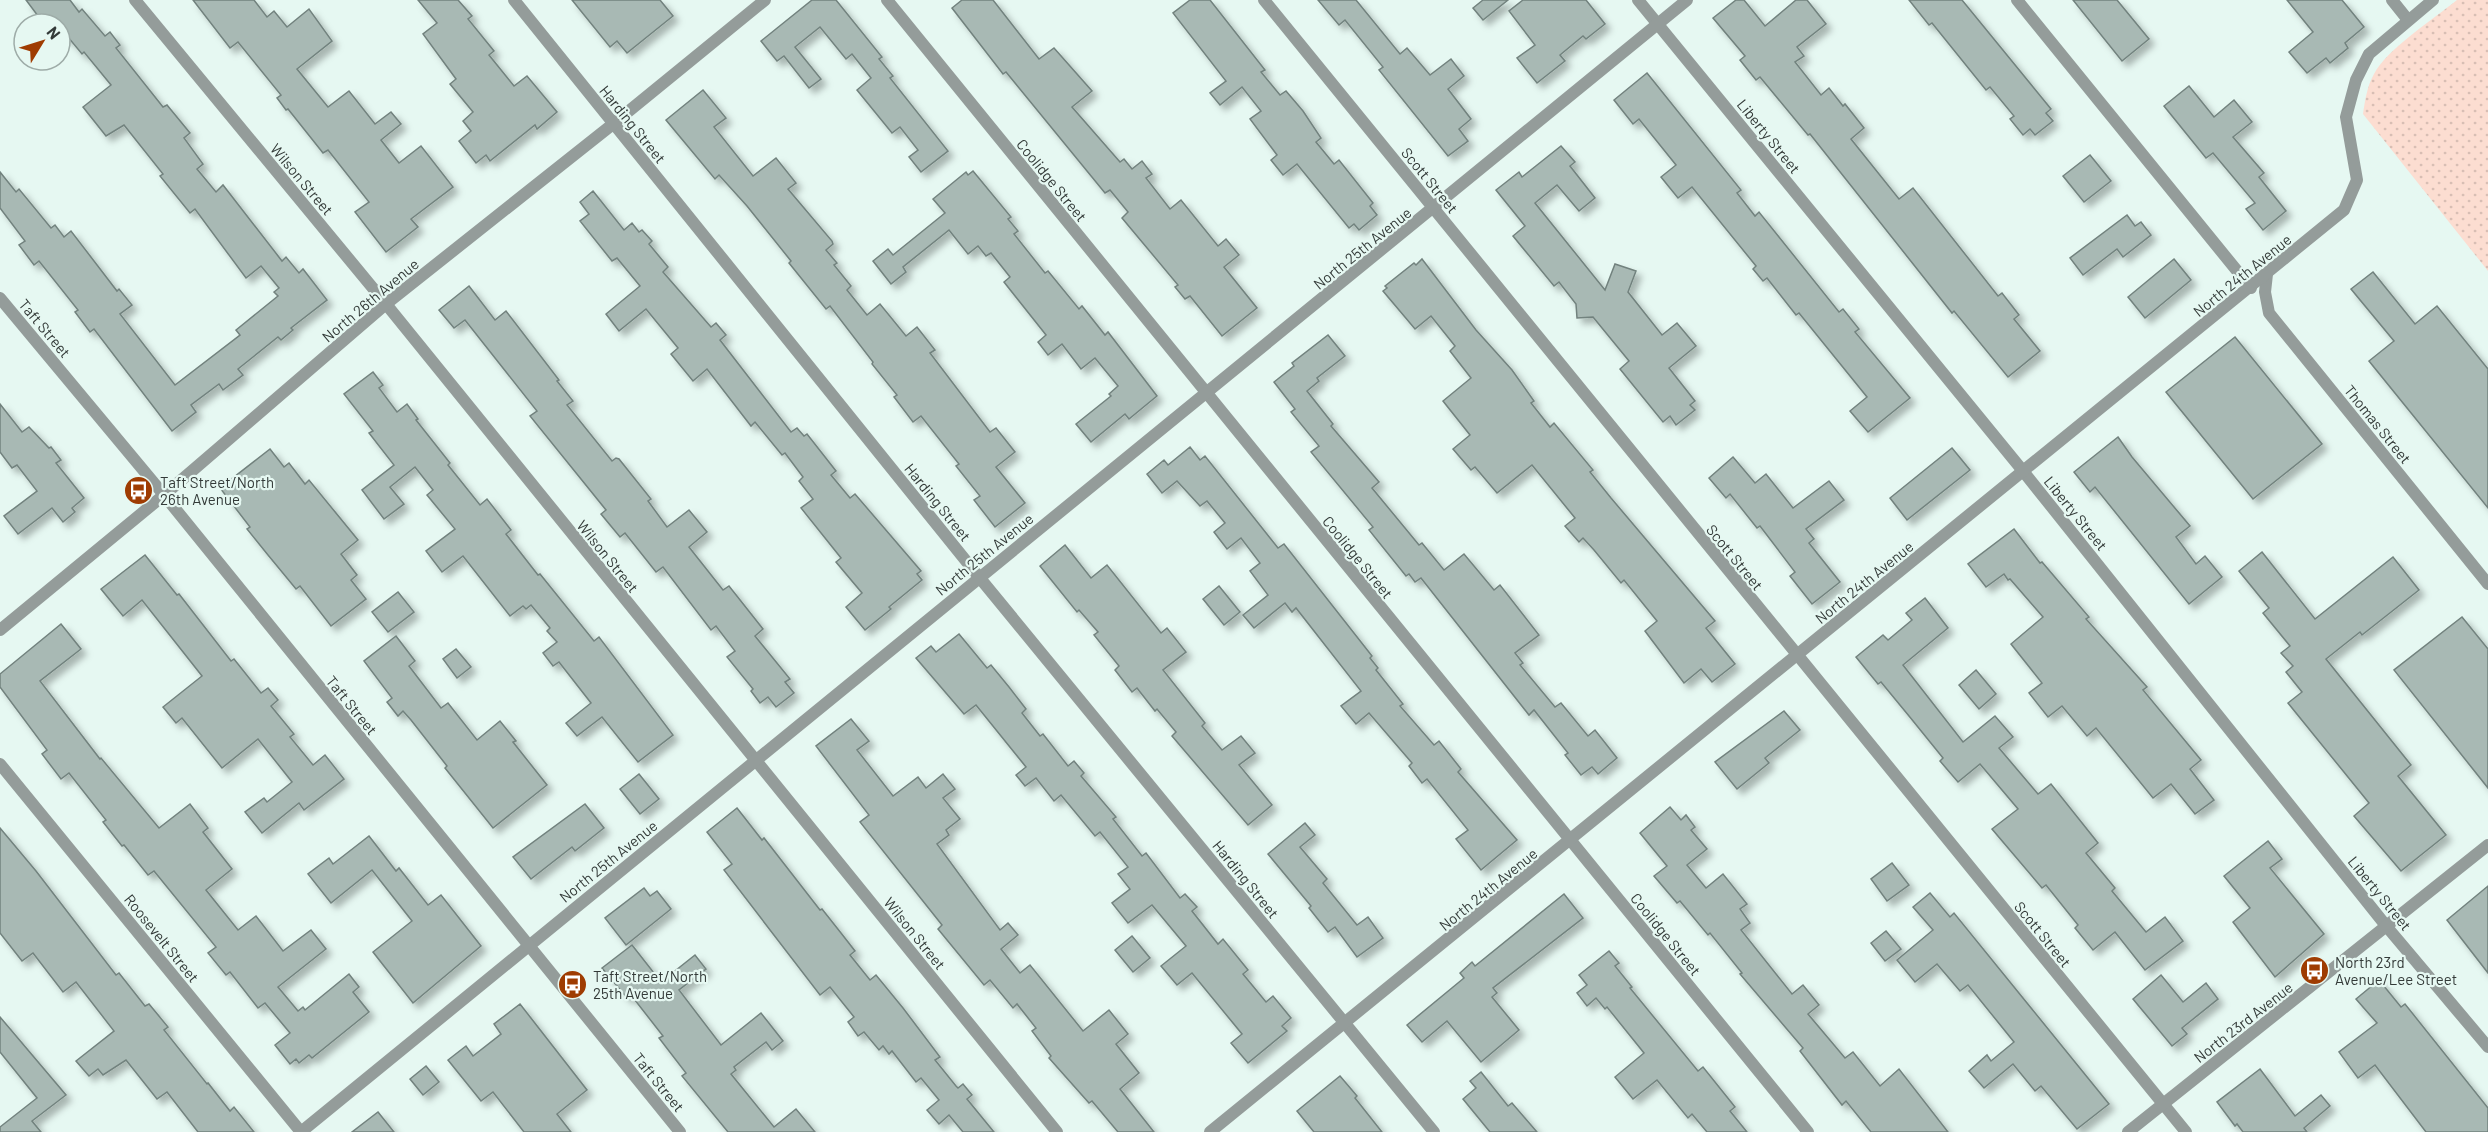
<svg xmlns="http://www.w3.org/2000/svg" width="2488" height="1132" font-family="Barlow,sans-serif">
<defs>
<pattern id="park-dots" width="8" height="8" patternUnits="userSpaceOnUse" patternTransform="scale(1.5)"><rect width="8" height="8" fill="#fcddd1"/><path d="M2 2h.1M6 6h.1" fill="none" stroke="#d8beb4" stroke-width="1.8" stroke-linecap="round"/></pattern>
<filter id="shadow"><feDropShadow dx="5.5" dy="5.5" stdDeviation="3" flood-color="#0004"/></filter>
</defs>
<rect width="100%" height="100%" fill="#e6f8f2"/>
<path fill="url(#park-dots)" d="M2457 0H2488V271L2363 114C2365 101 2367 86 2374 74 2386 50 2435 18 2457 0Z"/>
<g fill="#a8b9b4" stroke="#72827e" stroke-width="1.5" filter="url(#shadow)">
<polygon points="26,0 70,0 79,12 82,9 105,36 110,32 120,45 116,48 163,107 167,105 190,133 184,138 203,164 197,169 216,192 223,185 282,261 286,257 299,273 303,269 327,300 291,328 293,330 281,340 278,337 238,369 243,375 223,390 219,384 191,405 196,412 172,431 94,329 90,332 75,312 78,310 39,261 34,265 19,245 25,241 0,208 0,172 16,192 19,189 51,228 55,225 64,237 71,231 117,291 119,289 132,305 120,314 175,385 240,335 236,330 278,296 274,292 279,288 261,266 246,278 195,209 190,213 160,176 163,174 124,125 106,136 83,107 111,85 84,52 82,54 68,37 66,39 60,32 60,24 44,24"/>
<polygon points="193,0 254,0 267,17 274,11 287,27 309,9 332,41 297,69 328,107 349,91 375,124 391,112 401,124 381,140 399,163 421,146 453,187 411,219 418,227 386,252 355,212 369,202 328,150 323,153 288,109 286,110 277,98 281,95 238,42 230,48"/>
<polygon points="418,0 458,0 472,16 468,19 494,51 489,55 514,86 527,76 557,112 537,129 535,125 490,161 486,155 476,163 459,141 471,131 463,121 473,112 450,84 456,79 423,34 437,23"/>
<polygon points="572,0 660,0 673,16 627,53 617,41 610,47"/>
<polygon points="812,0 836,0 882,57 879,59 893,76 890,78 948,151 921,172 909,157 918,150 900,127 892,133 857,90 871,78 852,54 846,59 820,27 795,47 821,79 809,88 784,56 777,61 761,41"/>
<polygon points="962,0 993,0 1039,59 1054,48 1092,91 1072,107 1120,162 1124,159 1132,169 1142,161 1152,174 1146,178 1170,209 1181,200 1218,246 1226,239 1239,255 1224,267 1257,308 1222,336 1190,296 1185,299 1175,287 1178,285 1122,218 1128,212 1110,190 1105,193 1006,72 1003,74 952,8"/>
<polygon points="1190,0 1210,0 1265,70 1261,72 1280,95 1286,91 1303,111 1321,138 1316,142 1334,164 1339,160 1373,203 1370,206 1377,215 1359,230 1354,224 1349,228 1297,164 1283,175 1271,160 1277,155 1250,119 1261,111 1242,87 1220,105 1210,93 1226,81 1173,13"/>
<polygon points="1318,0 1356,0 1400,54 1407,48 1430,75 1451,59 1464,76 1448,89 1471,119 1459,129 1468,141 1448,156 1379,70 1383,67 1345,20 1339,25"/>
<polygon points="1483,0 1508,0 1483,20 1473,8"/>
<polygon points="1523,0 1586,0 1605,24 1586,39 1583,36 1560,55 1565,61 1537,83 1517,58 1535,45 1509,11"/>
<polygon points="1736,0 1744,0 1765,26 1796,0 1807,0 1826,24 1797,47 1804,56 1795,62 1821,95 1829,88 1843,106 1845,104 1864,128 1851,139 1899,199 1913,188 1998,296 2002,293 2019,315 2014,319 2040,351 2008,377 1954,311 1952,313 1810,134 1808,135 1760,77 1756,80 1740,60 1745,56 1713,18"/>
<polygon points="1909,0 1962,0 2051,109 2046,113 2053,121 2035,135 2030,129 2023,135 2010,119 2014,116 1990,87 1986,90 1932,23 1929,25"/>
<polygon points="2073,0 2117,0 2149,39 2122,61"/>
<polygon points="2287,0 2342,0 2364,27 2345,43 2348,48 2330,63 2326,58 2307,73 2289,52 2313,32"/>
<polygon points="1647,73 1741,190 1737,193 1755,216 1759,212 1839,312 1843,309 1859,329 1855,332 1910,398 1868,432 1850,411 1867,397 1799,313 1796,315 1767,278 1763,281 1753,269 1756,266 1692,187 1678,198 1661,177 1676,165 1639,119 1633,124 1614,100"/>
<polygon points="2189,86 2214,117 2234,100 2252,122 2233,137 2264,173 2259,177 2286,211 2263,230 2246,209 2255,203 2213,153 2206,158 2164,106"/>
<polygon points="703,90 726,118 714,127 753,176 776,158 796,183 788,189 832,241 833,244 826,250 837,263 834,265 851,286 847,290 867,315 880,304 906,336 917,327 935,350 930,353 990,432 996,428 1015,452 996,467 1025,503 995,527 974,500 980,496 956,466 959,464 921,416 913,422 894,397 897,395 872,364 873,362 830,306 826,309 789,263 791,261 747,206 719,175 715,179 666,120"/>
<polygon points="1561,146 1575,162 1570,166 1595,198 1579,211 1557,185 1535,203 1605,290 1615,264 1636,271 1628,292 1662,335 1677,323 1696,346 1669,368 1695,401 1690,405 1695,410 1676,425 1670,416 1663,422 1620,369 1629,361 1593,317 1577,318 1576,304 1559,282 1554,286 1513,236 1525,226 1496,190 1519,172 1522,177"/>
<polygon points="2090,155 2111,181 2084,202 2063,176"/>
<polygon points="973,171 1011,217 1008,219 1018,231 1014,234 1045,273 1048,271 1079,309 1082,306 1105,335 1108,332 1157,396 1129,419 1125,414 1091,442 1076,424 1111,396 1109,394 1118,386 1095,358 1081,369 1062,344 1048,355 1038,342 1046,335 1004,282 1010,277 991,253 986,256 978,246 968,254 949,230 903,267 906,272 891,284 873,261 888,249 893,255 945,213 933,199 966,172 968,175"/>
<polygon points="593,191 624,230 632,223 639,232 642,230 652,241 649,244 668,267 663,272 711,327 716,323 726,335 720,340 791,432 797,428 804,436 807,434 836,471 831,475 850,498 855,494 921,571 917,574 922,580 889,607 891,609 865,630 846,607 862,593 836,562 841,558 801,508 813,499 799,481 803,477 785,453 782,455 755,422 751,426 707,369 693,381 671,354 678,348 646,309 619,331 606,314 640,286 617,258 612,261 580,221 589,214 580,202"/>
<polygon points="2127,215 2135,226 2141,222 2151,235 2123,257 2117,249 2083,275 2070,258"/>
<polygon points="1422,259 1476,330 1512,370 1534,401 1531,403 1550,427 1554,423 1593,470 1590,472 1611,498 1715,621 1706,628 1735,664 1712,682 1701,669 1684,683 1645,631 1657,621 1624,580 1621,583 1594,550 1583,538 1579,542 1565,526 1575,518 1532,465 1497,493 1475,467 1471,470 1453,449 1470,435 1443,401 1471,378 1450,351 1455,346 1431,316 1415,329 1383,291 1387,288 1385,286 1414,263 1416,265"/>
<polygon points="2174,259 2191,280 2145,318 2128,297"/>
<polygon points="2373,272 2415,324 2437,306 2488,369 2488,508 2369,361 2394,341 2351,289"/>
<polygon points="469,286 495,320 506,311 559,380 557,381 573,401 567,405 612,461 616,458 619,459 651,499 648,501 667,527 689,510 707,532 689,547 723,590 729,586 763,629 755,636 790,679 785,682 794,693 776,707 768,697 760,703 751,691 753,689 727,657 735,651 716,626 711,630 663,567 656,572 625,533 620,537 601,514 606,510 530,416 537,411 465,320 454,328 439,310"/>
<polygon points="1328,335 1345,356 1317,378 1319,381 1307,391 1333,424 1331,426 1379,482 1372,488 1419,545 1422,543 1444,570 1464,554 1494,590 1500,585 1539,635 1515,653 1523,663 1520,665 1555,707 1561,703 1588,736 1595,730 1617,758 1598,774 1592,767 1581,775 1565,755 1568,753 1534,710 1529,715 1421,578 1415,582 1409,574 1406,576 1369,530 1373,527 1311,452 1319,446 1291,412 1295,409 1274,382 1294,366 1292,363"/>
<polygon points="2235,337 2322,444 2253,499 2166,392"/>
<polygon points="373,372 383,385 379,388 397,412 407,404 418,419 416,420 450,463 448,465 480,505 487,499 511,530 506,534 538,575 540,574 594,641 599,637 673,735 638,762 602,717 577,736 566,723 591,703 559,662 553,666 543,653 557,642 547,631 550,628 531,605 526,609 523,606 510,616 463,556 442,572 426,551 455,529 427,495 433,490 415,467 390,487 404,504 384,519 362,490 394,465 369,433 373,431 344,394"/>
<polygon points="0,404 22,432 29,427 49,448 51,447 61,460 56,463 84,498 72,508 75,512 63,522 52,508 18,534 4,516 37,491 17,465 12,468 0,452"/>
<polygon points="2118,437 2132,457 2190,526 2176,537 2196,564 2205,556 2222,577 2189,604 2095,487 2090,492 2074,472"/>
<polygon points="1190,447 1200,460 1205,456 1278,548 1284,544 1372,656 1370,658 1378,668 1376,670 1403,704 1400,706 1434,745 1439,741 1461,769 1458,772 1517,840 1481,870 1456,839 1468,830 1427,779 1422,783 1409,766 1412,763 1369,713 1356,724 1341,706 1361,691 1296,608 1292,612 1285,603 1254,628 1243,615 1268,595 1250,571 1260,563 1241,538 1227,549 1214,532 1225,523 1207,501 1200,506 1177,481 1162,493 1147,474 1164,460 1168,465"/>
<polygon points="1952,448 1970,470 1907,520 1890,498"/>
<polygon points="270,449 284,467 289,463 305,484 309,480 358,540 341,554 357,575 351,580 366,599 331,626 300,586 296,589 268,555 247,529 250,527 220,488"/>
<polygon points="1733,457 1755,483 1766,474 1793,508 1829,481 1844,500 1806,529 1814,539 1809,543 1840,582 1812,604 1790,576 1795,572 1760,526 1757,528 1730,494 1726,498 1709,478"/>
<polygon points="2014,529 2040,563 2042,562 2089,617 2086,619 2147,687 2143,690 2201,760 2190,769 2214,800 2195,814 2171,784 2153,798 2096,728 2087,736 2062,706 2048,717 2029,693 2042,683 2011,644 2043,617 2010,579 2008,580 2004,574 1986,587 1968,564"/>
<polygon points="1065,545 1091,578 1107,565 1161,633 1167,628 1186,652 1163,670 1205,723 1202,726 1222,750 1241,736 1255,753 1239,765 1272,805 1248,825 1172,736 1176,732 1157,709 1155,711 1137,688 1132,692 1115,670 1119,666 1094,635 1098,632 1079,610 1077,612 1040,566"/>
<polygon points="2262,552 2315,619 2393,557 2419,590 2362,635 2360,632 2326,659 2411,765 2398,776 2446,835 2401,871 2354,816 2369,803 2288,703 2302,692 2286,672 2293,666 2281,653 2290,646 2263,613 2269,608 2239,571"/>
<polygon points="145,555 177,595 179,594 231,661 234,659 261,693 268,688 278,700 271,706 294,734 290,737 313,765 325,755 344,779 304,810 299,803 262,833 245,812 264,798 267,802 292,782 258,739 222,768 182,718 176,723 163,707 202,676 142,600 123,616 101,589"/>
<polygon points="1219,586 1240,612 1224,625 1203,599"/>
<polygon points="398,592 414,612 388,632 372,612"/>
<polygon points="1925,598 1948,628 1903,665 1963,742 1995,716 2013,737 1999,748 2038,794 2051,784 2098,843 2086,853 2115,888 2112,891 2146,932 2165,917 2183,941 2145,970 2115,932 2093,950 2075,928 2078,925 2046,885 2042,888 1992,829 2018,809 1980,764 1958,782 1940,761 1943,758 1909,716 1881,682 1878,684 1856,657 1883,635 1888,640 1912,620 1906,613"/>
<polygon points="2462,617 2488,649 2488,788 2394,670"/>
<polygon points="61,624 81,649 40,681 100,759 101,758 159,828 190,804 208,828 203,832 232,869 206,890 238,930 256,916 283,951 311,930 326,949 278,987 298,1011 303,1007 305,1010 349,974 359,987 353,992 369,1012 312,1058 309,1055 299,1063 296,1059 290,1064 275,1045 290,1033 265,1003 258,1008 230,972 226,975 208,953 216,947 154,871 148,875 124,845 122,846 103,822 106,820 69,773 61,779 42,754 47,750 0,687 0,674"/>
<polygon points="959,634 987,668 991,665 1009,687 1026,709 1022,713 1040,736 1043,734 1068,766 1074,761 1084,773 1081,776 1116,817 1113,819 1142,856 1146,853 1180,898 1185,894 1197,907 1192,911 1218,944 1223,939 1248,970 1243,974 1266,1002 1273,996 1291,1018 1282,1026 1287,1031 1248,1063 1231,1043 1242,1034 1192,973 1177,985 1161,966 1186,946 1152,905 1128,923 1112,903 1130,889 1118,874 1128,867 1100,832 1095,836 1061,795 1054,801 1036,778 1025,786 1016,775 1026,767 976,705 964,714 916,658 931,646 936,652"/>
<polygon points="396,636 415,661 409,666 441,708 448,703 477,740 500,721 516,741 513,742 547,785 493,828 445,768 447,766 411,720 403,711 398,716 387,702 392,698 364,661"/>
<polygon points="456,649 471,667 457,678 443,659"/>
<polygon points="1976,670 1996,694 1979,709 1959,685"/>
<polygon points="1784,711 1800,730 1765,758 1769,763 1737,789 1715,762"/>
<polygon points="851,719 869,741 857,750 893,796 918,777 926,788 943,774 955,789 943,798 960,819 946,830 949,835 937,844 1000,930 1008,923 1018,935 1001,949 1020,973 1030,965 1083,1031 1109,1010 1128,1034 1116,1044 1139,1073 1120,1089 1154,1132 1118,1132 1092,1101 1089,1103 1049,1058 1051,1056 1032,1031 1036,1028 1017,1004 1013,1008 990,980 984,985 938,929 942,925 860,822 869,815 816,746"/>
<polygon points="639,774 659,799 640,814 620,789"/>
<polygon points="585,804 604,828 575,851 572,847 531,879 513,857"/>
<polygon points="1670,807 1681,820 1686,815 1695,827 1691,830 1707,849 1687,865 1706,888 1723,874 1747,904 1740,909 1750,923 1741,930 1792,994 1803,985 1819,1005 1808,1014 1845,1058 1853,1052 1880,1086 1899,1069 1948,1132 1871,1132 1846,1101 1842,1105 1800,1051 1803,1048 1740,974 1742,973 1710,933 1708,935 1680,901 1677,903 1654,876 1667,866 1640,833"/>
<polygon points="737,808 762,840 764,838 820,910 822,909 841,933 855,951 850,955 870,980 876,975 903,1008 940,1057 935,1060 956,1086 958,1088 963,1084 972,1095 967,1099 994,1132 963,1132 949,1115 939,1124 927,1110 939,1100 921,1078 916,1082 892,1051 889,1054 883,1046 879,1050 864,1032 858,1036 848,1022 854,1017 830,987 820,995 724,870 732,864 707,832"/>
<polygon points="1305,823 1315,835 1300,847 1327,879 1323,883 1357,925 1368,917 1383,938 1357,957 1335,927 1328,932 1309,908 1311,906 1268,854"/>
<polygon points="0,828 36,871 116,975 119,973 145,1006 149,1004 168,1027 164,1030 207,1084 208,1083 230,1111 234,1107 254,1132 198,1132 167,1092 157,1099 126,1060 103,1075 98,1069 89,1076 76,1061 114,1031 76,982 63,992 33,953 22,961 0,933"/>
<polygon points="369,836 396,871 399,868 428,905 441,895 481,946 413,1003 373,952 412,921 372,870 331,903 308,874 329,858 333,864"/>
<polygon points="2268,841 2282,859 2270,868 2324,934 2275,977 2233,922 2250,908 2224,876"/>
<polygon points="1892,863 1909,885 1887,901 1871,879"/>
<polygon points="2488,886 2488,973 2447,920"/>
<polygon points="644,888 650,896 657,891 671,909 626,945 605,918"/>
<polygon points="1930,893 1950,917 1954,913 2109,1104 2077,1129 2041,1086 2035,1091 2013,1064 1984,1088 1969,1071 1987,1055 1991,1061 2014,1042 1968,985 1960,991 1937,964 1915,982 1897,960 1933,930 1913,907"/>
<polygon points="1564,894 1583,918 1493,988 1497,993 1492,997 1519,1030 1481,1062 1447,1021 1422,1042 1407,1025 1464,978 1460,973 1472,962 1475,966"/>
<polygon points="1886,931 1901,949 1885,961 1871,943"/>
<polygon points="1132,936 1150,958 1133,972 1115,950"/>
<polygon points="632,945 661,982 695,955 706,969 679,990 721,1045 761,1013 783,1041 772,1050 766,1042 734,1067 736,1070 731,1074 774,1127 796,1109 815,1132 728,1132 682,1076 686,1073 659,1038 663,1036 631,995 627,998 602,968"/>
<polygon points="1609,951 1619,963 1615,966 1632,987 1630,988 1698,1071 1703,1067 1735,1107 1730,1111 1747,1132 1707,1132 1692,1114 1688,1118 1657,1080 1633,1099 1615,1077 1644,1053 1607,1007 1605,1009 1596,998 1587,1006 1577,993 1587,985 1579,975"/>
<polygon points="2161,975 2183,1002 2206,983 2218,999 2182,1028 2187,1034 2172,1046 2133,999"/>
<polygon points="2379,980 2401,1007 2405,1004 2488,1108 2488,1132 2426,1132 2375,1065 2358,1078 2339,1052 2377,1023 2356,999"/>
<polygon points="520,1004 587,1090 557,1114 571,1132 524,1132 493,1092 481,1101 448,1060 466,1046 473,1056 501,1034 494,1024"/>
<polygon points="0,1017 66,1095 32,1121 41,1132 0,1132 0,1127 37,1098 0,1052"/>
<polygon points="426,1066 439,1082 423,1095 410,1079"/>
<polygon points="2260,1069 2295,1116 2321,1095 2330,1106 2304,1128 2307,1132 2243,1132 2237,1124 2235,1126 2217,1102"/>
<polygon points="1481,1072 1508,1106 1512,1103 1537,1132 1490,1132 1463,1099 1476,1088 1470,1081"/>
<polygon points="1340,1076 1357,1096 1355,1098 1382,1132 1314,1132 1297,1111"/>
<polygon points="378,1112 394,1132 352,1132"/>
</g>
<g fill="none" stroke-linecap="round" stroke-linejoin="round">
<g stroke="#949c9a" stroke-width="12">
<polyline points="135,0 386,304 1057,1132"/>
<polyline points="514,0 979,577 1434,1132"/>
<polyline points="887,0 1808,1132"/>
<polyline points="1264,0 2186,1132"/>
<polyline points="1638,0 2023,471 2387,927 2488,1047"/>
<polyline points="2017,0 2251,288"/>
<polyline points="2392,0 2408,20"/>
<polyline points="2267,274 2265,292 2269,313 2488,584"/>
<polyline points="0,764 301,1132"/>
<polyline points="301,1132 1687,0"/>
<polyline points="2128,1132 2488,845"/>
</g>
<g stroke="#949c9a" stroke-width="12">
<polyline points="0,298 164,495 680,1132"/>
<polyline points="0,630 164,495 386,304 613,124 765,0"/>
<polyline points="1210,1132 2344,210 2357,180 2346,117 2356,80 2369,54 2433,0"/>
</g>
</g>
<defs>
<symbol id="bus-disc" viewBox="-11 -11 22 22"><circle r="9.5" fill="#9f3c02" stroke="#e6f8f2"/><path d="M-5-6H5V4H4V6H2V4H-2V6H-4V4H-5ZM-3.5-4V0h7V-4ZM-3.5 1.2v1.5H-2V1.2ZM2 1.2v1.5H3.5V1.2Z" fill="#fff"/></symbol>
</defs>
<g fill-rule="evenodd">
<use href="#bus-disc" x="122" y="474" width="33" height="33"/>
<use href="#bus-disc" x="2298" y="954" width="33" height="33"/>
<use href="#bus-disc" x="556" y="968" width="33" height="33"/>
</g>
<g text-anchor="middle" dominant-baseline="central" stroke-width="4.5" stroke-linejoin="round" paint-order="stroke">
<g font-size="15" fill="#333a38" stroke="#e6f8f2">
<text transform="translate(633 124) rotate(51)">Harding Street</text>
<text transform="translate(1769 136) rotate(51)">Liberty Street</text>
<text transform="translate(302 179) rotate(50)">Wilson Street</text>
<text transform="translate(1052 180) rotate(51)">Coolidge Street</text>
<text transform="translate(1430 180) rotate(51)">Scott Street</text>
<text transform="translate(1362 248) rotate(-39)">North 25th Avenue</text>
<text transform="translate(2242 275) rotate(-39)">North 24th Avenue</text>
<text transform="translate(370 300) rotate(-40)">North 26th Avenue</text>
<text transform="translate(45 328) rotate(50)">Taft Street</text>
<text transform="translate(2378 424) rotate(51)">Thomas Street</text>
<text transform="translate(938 502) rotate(51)">Harding Street</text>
<text transform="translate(2076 513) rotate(51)">Liberty Street</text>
<text transform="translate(984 554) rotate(-39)">North 25th Avenue</text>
<text transform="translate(608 556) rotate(51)">Wilson Street</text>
<text transform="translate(1358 557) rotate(51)">Coolidge Street</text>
<text transform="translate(1735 557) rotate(51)">Scott Street</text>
<text transform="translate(1864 582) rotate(-39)">North 24th Avenue</text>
<text transform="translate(352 705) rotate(51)">Taft Street</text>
<text transform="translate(608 861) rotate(-39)">North 25th Avenue</text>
<text transform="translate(1246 879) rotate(51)">Harding Street</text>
<text transform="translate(1488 889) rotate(-39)">North 24th Avenue</text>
<text transform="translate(2380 893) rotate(51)">Liberty Street</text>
<text transform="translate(915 933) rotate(51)">Wilson Street</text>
<text transform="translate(1666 934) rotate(51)">Coolidge Street</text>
<text transform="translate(2043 934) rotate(51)">Scott Street</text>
<text transform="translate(162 938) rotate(51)">Roosevelt Street</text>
<text transform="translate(2243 1022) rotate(-38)">North 23rd Avenue</text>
<text transform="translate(659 1082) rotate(51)">Taft Street</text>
</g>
<g font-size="15" fill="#333a38" stroke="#e6f8f2" text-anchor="start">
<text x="160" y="482">Taft Street/North<tspan x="160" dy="17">26th Avenue</tspan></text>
<text x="2335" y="962">North 23rd<tspan x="2335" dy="17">Avenue/Lee Street</tspan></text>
<text x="593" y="976">Taft Street/North<tspan x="593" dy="17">25th Avenue</tspan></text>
</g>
</g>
<g transform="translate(42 42) rotate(52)"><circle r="28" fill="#e6f8f2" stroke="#9eaca8" stroke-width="1.5"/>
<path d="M0-4.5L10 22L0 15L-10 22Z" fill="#9f3c02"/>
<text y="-9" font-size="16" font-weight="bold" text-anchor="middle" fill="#333a38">N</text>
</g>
</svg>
